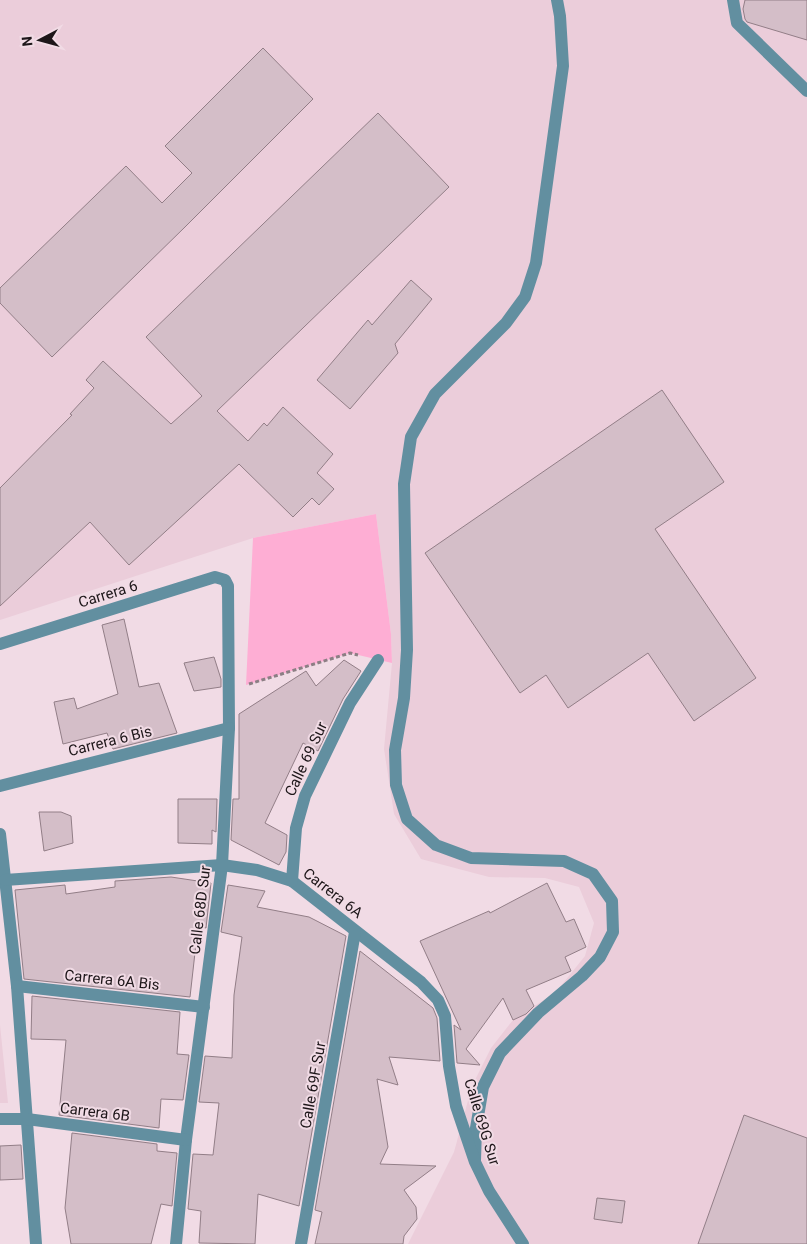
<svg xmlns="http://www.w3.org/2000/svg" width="807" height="1244" font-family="Roboto,sans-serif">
<rect width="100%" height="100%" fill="#f1dbe5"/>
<g fill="#ebcdda">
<polygon points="0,0 807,0 807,1244 408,1244 454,1152 472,1086 491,1048 513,1020 556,992 585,956 594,923 579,887 545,878 489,877 421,859 394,814 384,749 392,663 391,634 376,514 253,538 0,620"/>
<polygon points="0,1025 8,1103 0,1103"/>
</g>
<polygon fill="#feaed4" points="376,514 391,634 392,663 350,653 246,685 253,538"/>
<g fill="#d4bec8" stroke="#927e87">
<polygon points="745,0 807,0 807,40 747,22 745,19 743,9"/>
<polygon points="263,48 313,99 185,227 52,357 0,303 0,288 126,166 162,203 192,173 165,146"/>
<polygon points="378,113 449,187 217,411 248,441 264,423 267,426 283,407 333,454 317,473 334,489 319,505 312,498 293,517 239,464 129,565 90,522 0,606 0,488 72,415 70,414 94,388 86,380 103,361 171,424 202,396 146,337"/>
<polygon points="411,280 432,299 395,344 398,353 350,409 317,380 368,320 372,325"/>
<polygon points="662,390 724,482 655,529 756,678 694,721 648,653 568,708 546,675 520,693 425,553"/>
<polygon points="124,619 139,687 159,683 177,733 113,749 107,733 63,744 54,702 74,698 77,709 118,694 102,625"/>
<polygon points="214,657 221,679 221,687 194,691 184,663"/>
<polygon points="344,660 361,671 343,699 318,751 303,743 265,823 287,835 286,852 279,865 231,840 233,799 239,799 239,714 306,671 316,686"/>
<polygon points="178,799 217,799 216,832 212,830 212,844 178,843"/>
<polygon points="39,812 61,812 71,816 73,843 44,851"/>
<polygon points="171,877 211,883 206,928 198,926 190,997 24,979 15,890 65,885 66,894 115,887 115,881"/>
<polygon points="547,883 566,922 574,919 586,947 565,957 571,971 526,990 534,1006 526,1014 513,1020 503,998 466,1049 480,1065 457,1063 454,1025 461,1030 420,941 489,911 490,913"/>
<polygon points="228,885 265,891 257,907 309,917 346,936 299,1206 258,1194 255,1244 199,1243 201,1211 188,1209 193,1154 213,1155 219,1103 199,1102 205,1056 232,1058 234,995 242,937 221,932"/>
<polygon points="360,951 433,1008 437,1018 440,1061 389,1057 398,1085 377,1079 388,1147 380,1164 436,1166 404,1190 416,1207 417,1219 404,1236 403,1244 315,1244 322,1212 315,1210"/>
<polygon points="32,996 180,1012 177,1054 189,1055 183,1100 161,1099 159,1128 59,1115 66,1040 31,1039"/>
<polygon points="744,1115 807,1138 807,1244 698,1244"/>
<polygon points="72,1133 157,1144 157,1151 177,1153 172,1206 161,1204 151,1244 71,1244 65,1208"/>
<polygon points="21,1145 23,1179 0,1180 0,1146"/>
<polygon points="597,1198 625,1201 622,1223 594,1219"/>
</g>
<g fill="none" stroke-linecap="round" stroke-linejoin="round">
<polyline stroke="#8c7e84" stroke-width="3" stroke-dasharray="4 2.5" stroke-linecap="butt" points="249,684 350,653 358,655"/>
<g stroke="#628fa0" stroke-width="12">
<polyline points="733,0 737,23 807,91"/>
<polyline points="475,1160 476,1128 483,1087 500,1053 538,1013 582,976 600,957 613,932 612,901 593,874 564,861 471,858 436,845 407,819 396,785 395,750 404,698 407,650 404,484 411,437 435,394 506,323 525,297 536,263 563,66 560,16 557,0"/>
</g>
<g stroke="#628fa0" stroke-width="12">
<polyline points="0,644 215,577 225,580 228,586 229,728 222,865 186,1140 176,1244"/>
<polyline points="0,786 229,728"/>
<polyline points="0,834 17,986 36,1244"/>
<polyline points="5,880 222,865 257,870 292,881 421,982 438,1000 445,1016 449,1066 456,1106 475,1162 489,1191 523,1244"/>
<polyline points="292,881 296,828 305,796 350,703 378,660"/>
<polyline points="17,986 204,1007"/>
<polyline points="0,1119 27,1119 186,1140"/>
<polyline points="301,1244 355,932"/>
</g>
</g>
<g text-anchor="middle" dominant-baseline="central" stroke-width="4" stroke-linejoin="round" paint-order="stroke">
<g font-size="15" fill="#1d1619" stroke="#f1dbe5">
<text transform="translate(108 594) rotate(-17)">Carrera 6</text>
<text transform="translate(110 741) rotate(-14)">Carrera 6 Bis</text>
<text transform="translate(306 759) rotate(-65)">Calle 69 Sur</text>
<text transform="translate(333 893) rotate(38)">Carrera 6A</text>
<text transform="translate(200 910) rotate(-83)">Calle 68D Sur</text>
<text transform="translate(112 980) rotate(6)">Carrera 6A Bis</text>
<text transform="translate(313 1085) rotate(-80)">Calle 69F Sur</text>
<text transform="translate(95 1112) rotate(7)">Carrera 6B</text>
<text transform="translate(482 1122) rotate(73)">Calle 69G Sur</text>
</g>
</g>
<g transform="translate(40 40) rotate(264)" stroke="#f1dbe5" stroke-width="4" paint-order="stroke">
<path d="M0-4L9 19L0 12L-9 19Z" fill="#1d1619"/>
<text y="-8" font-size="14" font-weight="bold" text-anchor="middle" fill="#1d1619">N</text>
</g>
</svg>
